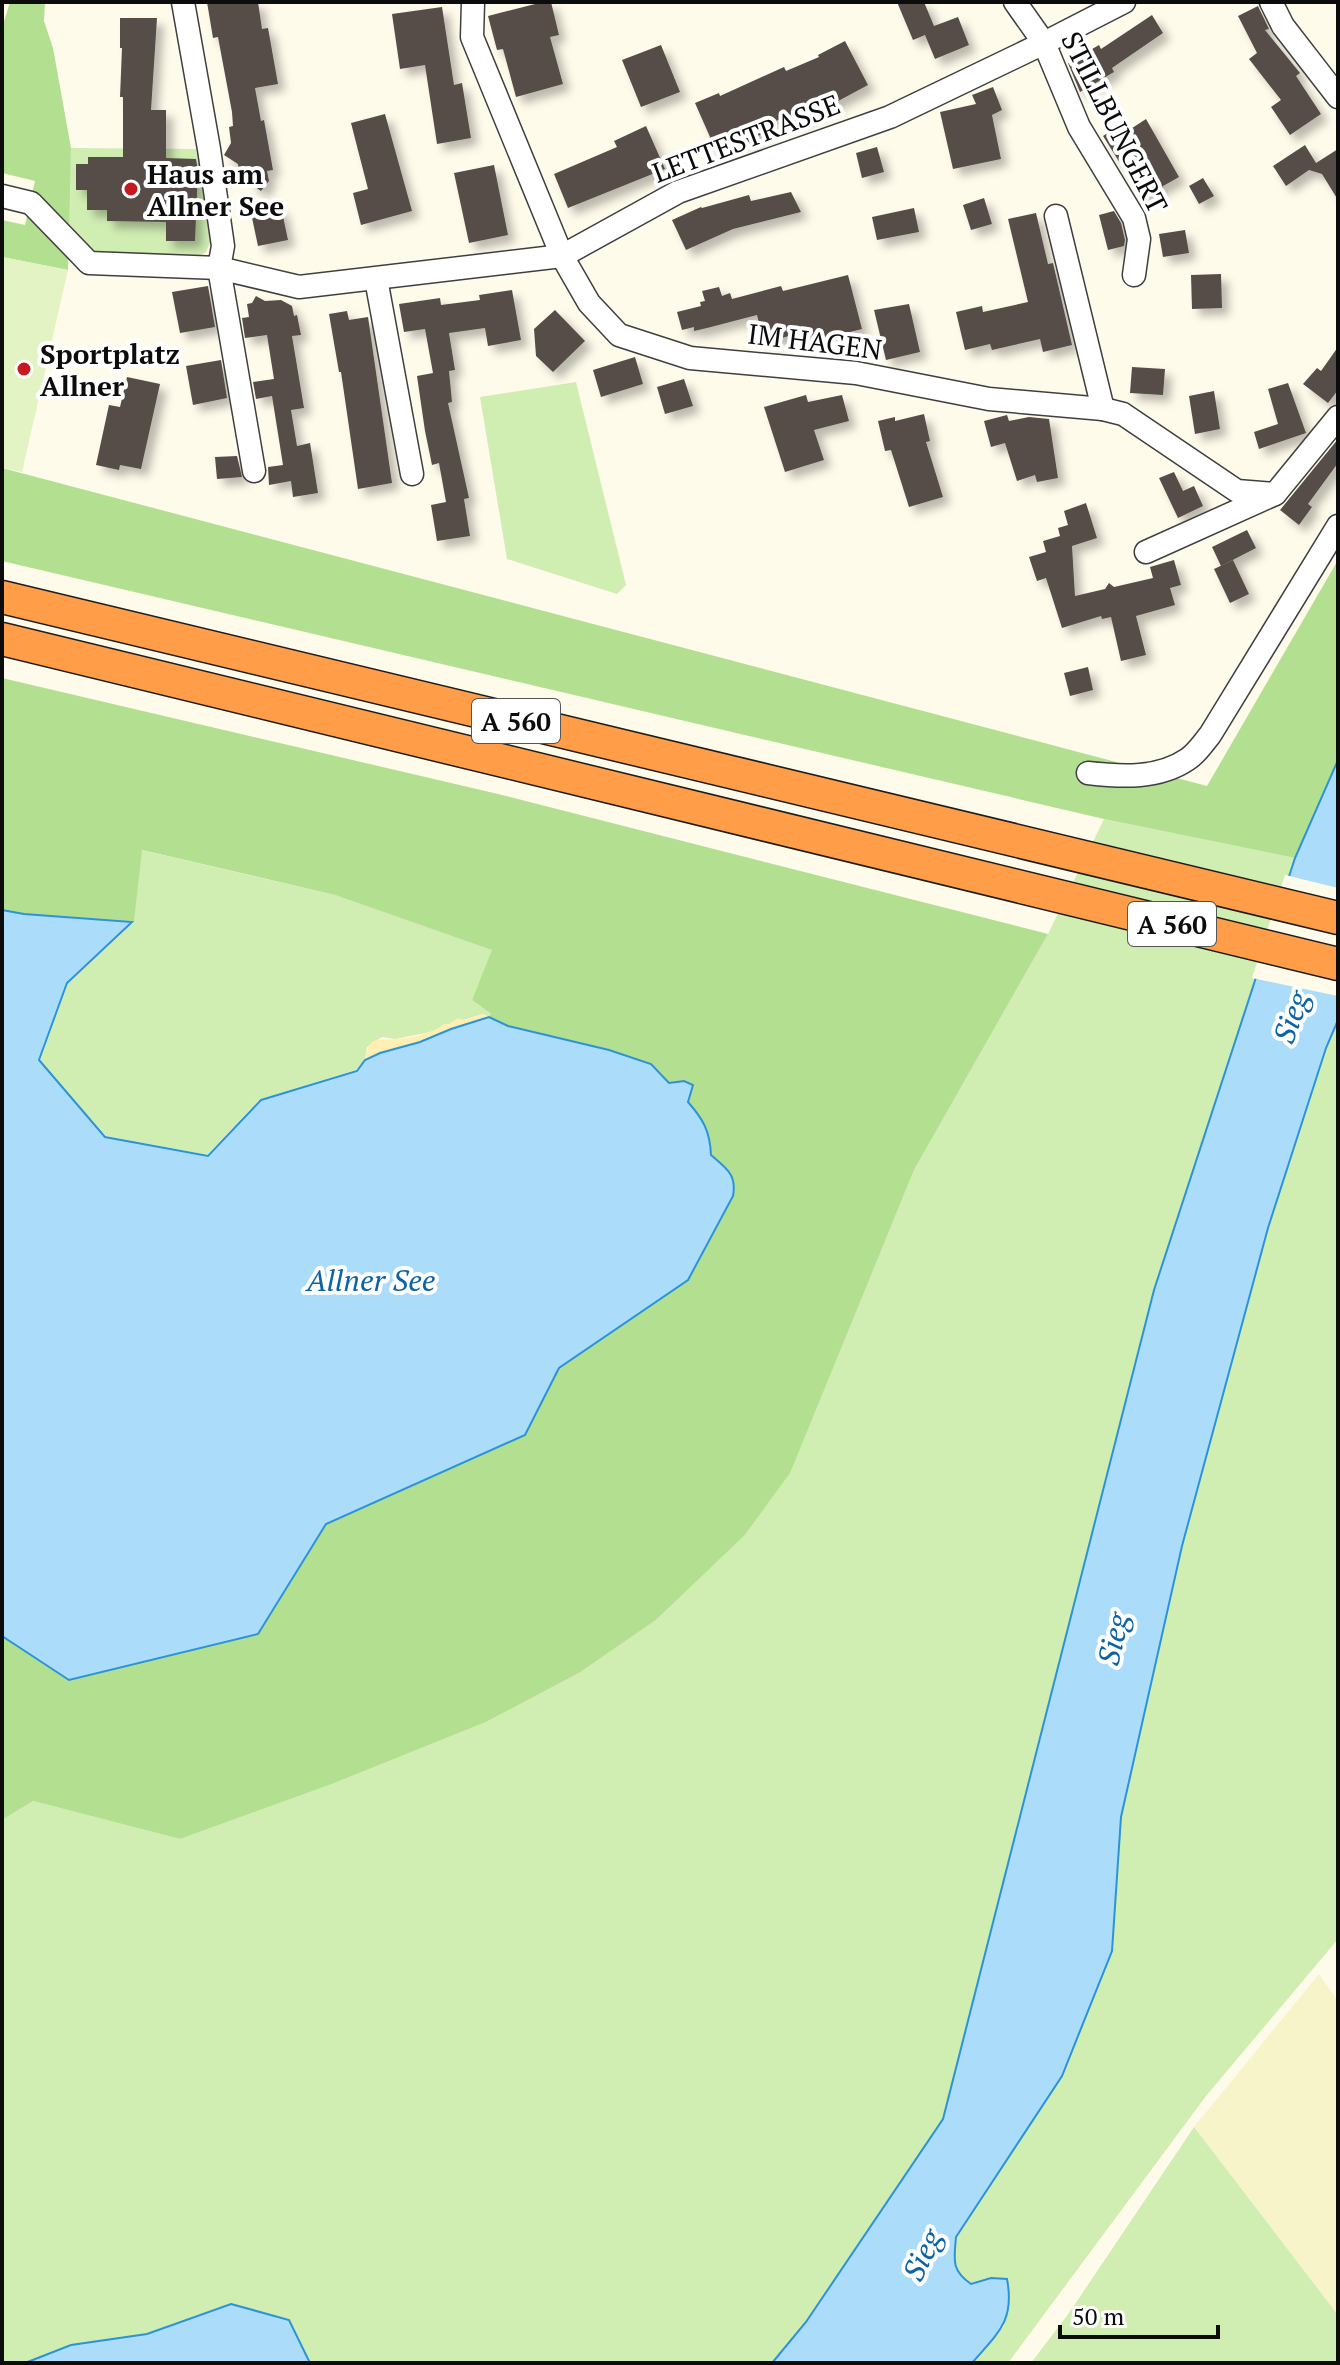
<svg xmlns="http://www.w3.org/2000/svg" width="1340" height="2365" font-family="'PT Serif',serif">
<defs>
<filter id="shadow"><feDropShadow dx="7" dy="7" stdDeviation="4" flood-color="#0004"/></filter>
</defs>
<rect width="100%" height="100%" fill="#fffbeb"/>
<polygon fill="#f7f4c9" points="1319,1974 1338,2001 1338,2315 1194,2127"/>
<g fill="#d0edb2">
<polygon points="71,148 201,149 213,236 206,252 197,257 108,256 93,251 67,235"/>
<polygon points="576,382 626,585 617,594 507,559 480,397"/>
<polygon points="1104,819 1295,858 1154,1290 943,2119 806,2322 772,2363 310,2363 309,2358 231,2304 147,2334 71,2345 25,2363 2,2363 2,1820 33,1801 180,1839 332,1784 486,1722 579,1673 656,1620 744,1536 864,1291 914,1170 1048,934"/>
<polygon points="141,850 335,895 493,950 472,1000 492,1015 489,1017 483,1014 449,1024 444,1024 436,1031 395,1039 382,1037 367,1047 365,1060 356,1070 260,1099 207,1155 106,1136 40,1061 68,983 134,922"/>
<path d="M1338 1020V1939L1206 2096 1008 2363H972L1004 2326 991 2278 971 2285C951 2269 954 2260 956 2237L1062 2076 1112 1951 1121 1817 1182 1546 1268 1228 1326 1048Z"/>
<polygon points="1194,2127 1338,2315 1338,2363 1031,2363 1069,2313"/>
</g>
<g fill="#b3df90">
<polygon points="10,2 45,2 44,21 53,48 71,148 68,270 2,257 2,220 25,225 35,181 2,173 2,28"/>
<polygon points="2,468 1207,786 1338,560 1338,760 1295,858 1104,819 2,561"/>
<path d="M2 678 498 794 1048 934 914 1170 790 1473 744 1536 656 1620 579 1673 486 1722 332 1784 180 1839 33 1801 2 1820V1636L70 1680 258 1634 326 1524 525 1435 559 1368 688 1280 731 1173 711 1155C710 1131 703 1119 688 1102L692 1085 684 1081 669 1083 651 1064 508 1026 489 1017 491 1014 472 1000 492 950 335 895 142 850 134 922 24 914 2 910Z"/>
</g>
<path fill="#ffefb3" d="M483 1014 489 1017 365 1060C370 1034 375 1041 396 1039 411 1038 434 1033 444 1024H449L458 1018 464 1020Z"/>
<polygon fill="#e3f3c4" points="2,257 68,270 22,472 2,468"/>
<g fill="#abddfb" stroke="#2c93d8" stroke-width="2">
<path d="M1338 760V1020L1326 1048 1268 1228 1182 1546 1121 1817 1112 1951 1062 2076 956 2237C954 2260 951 2270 971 2284L991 2278 1007 2279C1015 2321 998 2333 972 2363H772L806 2322 943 2119 1154 1290 1295 858Z"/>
<path d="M2 910 24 914 132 922 67 983 39 1060 105 1137 208 1156 261 1100 357 1071 365 1060 380 1053 420 1042 451 1029 489 1017 508 1026 609 1050 651 1064 669 1083 684 1081 693 1085 688 1102C703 1119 710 1131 711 1155 726 1168 737 1174 733 1196L688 1280 559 1368 525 1435 326 1524 258 1634 69 1680 2 1636Z"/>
<polygon points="231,2304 289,2320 310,2363 25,2363 71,2345 147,2334"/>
</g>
<polygon fill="#fffbeb" points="1285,875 1338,888 1338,996 1252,978"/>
<g fill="#564d48" filter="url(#shadow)">
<polygon points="207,2 258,2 262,29 268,28 278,84 255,88 261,121 264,120 273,170 267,171 269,181 261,191 251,184 248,170 239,172 238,164 224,155 231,143 229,127 233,126 232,112 218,37 213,38"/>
<polygon points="543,2 551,2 559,35 550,37 563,84 516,97 503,49 497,50 488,16"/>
<polygon points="897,2 924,2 934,26 958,17 969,45 935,59 925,35 913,40"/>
<polygon points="1258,6 1269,29 1265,30 1300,73 1296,76 1321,114 1290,135 1271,107 1281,100 1249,59 1257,53 1238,16"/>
<polygon points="442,7 454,85 462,83 471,138 437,144 425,65 400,69 392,14"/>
<polygon points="1152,15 1163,33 1112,68 1114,72 1080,92 1068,63 1099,45 1101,49"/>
<polygon points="120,18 157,18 151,110 166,110 166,158 196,159 198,171 195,241 166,241 166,222 107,221 107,210 87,210 87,190 76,190 76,164 88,164 88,157 123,157 123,97 120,97 122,48 120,48"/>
<polygon points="845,41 868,85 827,107 795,122 792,114 762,127 765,133 753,138 751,143 742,139 718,149 707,144 710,137 695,103 719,93 720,96 784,67 786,71 819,57 818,55"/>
<polygon points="661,45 680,92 641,107 622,60"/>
<polygon points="993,87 1002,110 992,115 1001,159 953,169 940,112 976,104 972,95"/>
<polygon points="385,114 412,211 361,225 353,193 368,189 351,123"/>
<polygon points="1146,119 1179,177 1142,198 1103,136 1121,124 1126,132"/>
<polygon points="646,126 665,169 568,208 554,174 617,147 614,141"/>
<polygon points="1305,145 1316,163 1338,149 1338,200 1322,174 1309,170 1286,186 1273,166"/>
<polygon points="877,147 884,172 862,178 856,153"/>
<polygon points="494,165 508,235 469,243 454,173"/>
<polygon points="1203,178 1214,196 1199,204 1189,186"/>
<polygon points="791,192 801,212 733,229 686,250 672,220 701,207 702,208 749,195 751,201"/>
<polygon points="984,198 992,224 971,230 963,205"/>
<polygon points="281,207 288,240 258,246 251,213"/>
<polygon points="914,208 919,232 877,240 872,217"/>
<polygon points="1114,211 1121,223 1125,240 1124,246 1108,250 1099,215"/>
<polygon points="1036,213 1048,264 1053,263 1072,345 1043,352 1040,339 992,350 990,344 965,350 956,312 982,306 983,312 1028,302 1008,219"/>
<polygon points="1185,230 1189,253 1163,257 1159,234"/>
<polygon points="1221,274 1222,308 1192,309 1191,275"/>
<polygon points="848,275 862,329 814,341 811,330 767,342 763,326 760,327 757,315 707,328 694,331 694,327 682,330 677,312 701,306 700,302 705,301 702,291 719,287 722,296 730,293 732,299 781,286 783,291"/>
<polygon points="208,286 215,327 180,333 172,292"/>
<polygon points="512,290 521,340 488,346 485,328 449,333 455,370 449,371 452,402 448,403 469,498 464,499 470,536 437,541 431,505 446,502 439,463 432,465 425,431 417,376 433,373 425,329 404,332 399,304 440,298 441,305 480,300 479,295"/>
<polygon points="256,296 265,301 281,300 292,306 294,316 297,315 301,335 292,336 304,408 291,410 297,446 310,443 318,493 293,497 291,481 269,485 268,467 283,465 272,396 256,399 253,382 274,379 267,335 245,338 242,318 249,317 247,304 252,303"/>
<polygon points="909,304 920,352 886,360 874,310"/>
<polygon points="555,310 585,341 553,372 536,356 534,329"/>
<polygon points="347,311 349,320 368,317 392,483 358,489 341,372 339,372 329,314"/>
<polygon points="1338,347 1338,390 1328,403 1303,384 1317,368 1321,371"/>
<polygon points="635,357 643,384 601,397 593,370"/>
<polygon points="221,360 227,398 193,405 186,366"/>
<polygon points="1132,367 1165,369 1163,395 1130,393"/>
<polygon points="127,377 160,384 141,469 120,465 119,470 96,465 109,405 120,407"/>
<polygon points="684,379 693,406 665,414 657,387"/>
<polygon points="1288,383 1306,433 1259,449 1254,432 1278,424 1268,389"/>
<polygon points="1214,391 1220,429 1195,434 1189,396"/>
<polygon points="806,395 808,402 842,395 849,421 814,430 824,460 785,472 764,407"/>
<polygon points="924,414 930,441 926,442 943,497 909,507 891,450 885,451 878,421 895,417 895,421"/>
<polygon points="1007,415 1009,421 1029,417 1049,419 1058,478 1037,482 1035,475 1017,481 1005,443 991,447 984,421"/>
<polygon points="1338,439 1338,463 1308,504 1312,507 1299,525 1280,510"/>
<polygon points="237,456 242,477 217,479 215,457"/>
<polygon points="1174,472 1183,491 1194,486 1203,506 1178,518 1159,478"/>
<polygon points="1086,503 1097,538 1072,546 1075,596 1105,589 1109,583 1114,587 1153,578 1150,567 1174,560 1181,585 1170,588 1175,605 1136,616 1146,655 1121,661 1111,617 1102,619 1101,616 1062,628 1046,578 1037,581 1029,557 1046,552 1043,541 1060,536 1058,528 1068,525 1064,511"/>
<polygon points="1247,530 1256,548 1221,566 1212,547"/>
<polygon points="1233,560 1249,594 1230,603 1214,569"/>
<polygon points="1088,667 1093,690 1070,696 1064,673"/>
</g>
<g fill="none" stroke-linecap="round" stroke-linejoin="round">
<defs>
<g id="minor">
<polyline points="183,2 209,149 223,246 219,268 254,471"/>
<polyline points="473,2 472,37 562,256 589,303 619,335 690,358 856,373 989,399 1103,409 1123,414 1237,491 1275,494"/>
<polyline points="1015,2 1044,43 1079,127 1134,218 1139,239 1134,275"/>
<polyline points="1271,2 1283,26 1338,97"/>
<polyline points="2,196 31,203 89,263 219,268 299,287 562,256 678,192 890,117 1044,43 1124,2"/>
<polyline points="1056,216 1103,409"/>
<polyline points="376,279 412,474"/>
<polyline points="1146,552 1275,494 1338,417"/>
<path d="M1088 773C1122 777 1159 779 1188 759 1197 753 1204 742 1210 735L1338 526"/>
</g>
<g id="highway">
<polyline points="2,597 1338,918"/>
<polyline points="2,639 1338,964"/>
</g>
</defs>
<use href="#minor" stroke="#3f3f3f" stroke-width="25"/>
<use href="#highway" stroke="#1d1d1d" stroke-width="35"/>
<use href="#minor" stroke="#fff" stroke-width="22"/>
<use href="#highway" stroke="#ff9d49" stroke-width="32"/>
</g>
<g fill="#c71921" stroke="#fff" stroke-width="3">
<circle cx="131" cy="189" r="8"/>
<circle cx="24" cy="369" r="8"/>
</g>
<g text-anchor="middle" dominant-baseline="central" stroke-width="8" stroke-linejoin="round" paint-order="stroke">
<g fill="#fff" stroke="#555" stroke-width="2">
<rect x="472" y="699" width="88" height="44" rx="6"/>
<rect x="1128" y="902" width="88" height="44" rx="6"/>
</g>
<g font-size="26" font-weight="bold" fill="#0c0c0c">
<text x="516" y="721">A 560</text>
<text x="1172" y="924">A 560</text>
</g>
<g font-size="28" fill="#0c0c0c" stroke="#fff">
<text transform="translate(1115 122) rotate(63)">STILLBUNGERT</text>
<text transform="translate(746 138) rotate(-21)">LETTESTRASSE</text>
<text transform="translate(815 341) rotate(7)">IM HAGEN</text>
</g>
<g font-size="28" font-weight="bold" fill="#0c0c0c" stroke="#fff" text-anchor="start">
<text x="147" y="173">Haus am<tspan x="147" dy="32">Allner See</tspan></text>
<text x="40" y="353">Sportplatz<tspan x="40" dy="32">Allner</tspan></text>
</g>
<g font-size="30" font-style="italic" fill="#0c63a8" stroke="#fff">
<text transform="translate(1291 1017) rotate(-70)">Sieg</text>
<text x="371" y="1280">Allner See</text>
<text transform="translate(1113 1639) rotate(-77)">Sieg</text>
<text transform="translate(922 2255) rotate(-64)">Sieg</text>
</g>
</g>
<rect width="1340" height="2365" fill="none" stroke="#0c0c0c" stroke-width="8"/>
<path d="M1060 2325v12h158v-12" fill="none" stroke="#0c0c0c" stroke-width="4"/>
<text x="1072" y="2325" font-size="24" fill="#0c0c0c" stroke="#ffffff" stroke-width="6" paint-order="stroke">50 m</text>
</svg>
